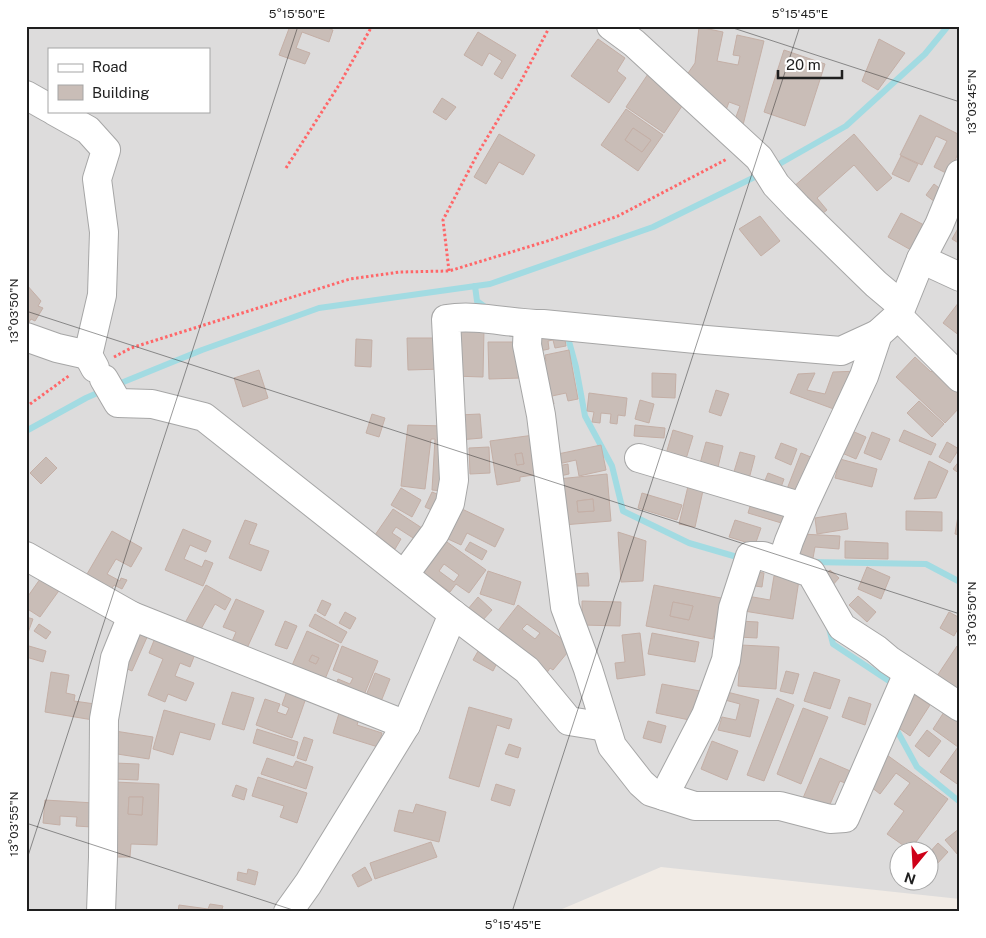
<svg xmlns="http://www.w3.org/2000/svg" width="986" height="938" font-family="'Public Sans',sans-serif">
<rect width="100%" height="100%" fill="#f1ebe5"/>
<path fill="#dddcdc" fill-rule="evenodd" d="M26 26H960V899L661 867 555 912H26ZM49 49H209V111H49ZM898 850H928V880H898Z"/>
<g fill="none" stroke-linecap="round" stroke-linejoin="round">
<g stroke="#a2dbe2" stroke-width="6">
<polyline points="774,167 846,126 925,54 948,26"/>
<polyline points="475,286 477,301 489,310"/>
<polyline points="567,334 576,367 585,416 612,466 623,511 689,543 744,559"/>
<polyline points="116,385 202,350 319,308 490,284 653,227 763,173"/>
<polyline points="26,431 86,398 104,390"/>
<polyline points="810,562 926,564 960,582"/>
<polyline points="829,628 833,644 892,683 891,688"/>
<polyline points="894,725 917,767 960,802"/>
</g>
</g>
<g fill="#c9bdb7" stroke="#c4afa6" fill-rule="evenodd">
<polygon points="290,26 322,26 333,30 329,42 302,32 296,48 310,53 305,64 279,55"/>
<polygon points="699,27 723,32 717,61 738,65 740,56 733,55 737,35 764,41 743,125 734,122 740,106 729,102 723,118 684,79 695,63"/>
<polygon points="478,32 516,55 502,79 494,74 502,61 489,53 482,66 464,55"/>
<polygon points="598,39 625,58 617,71 626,78 609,103 571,76"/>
<polygon points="879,39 905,53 878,90 862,81"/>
<polygon points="784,50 825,64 805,126 764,112"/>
<polygon points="648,74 686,100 664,133 626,107"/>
<polygon points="442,98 456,107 446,120 433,112"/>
<path d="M626 109 663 135 638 171 601 145ZM633 128 651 140 642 152 625 140Z"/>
<polygon points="920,115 960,135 960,150 948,174 934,167 947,141 936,136 922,165 900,155"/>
<polygon points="633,128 651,140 642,152 625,140"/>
<polygon points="499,134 535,155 523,175 499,162 486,184 474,177"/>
<polygon points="854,134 892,178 877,191 854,165 817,198 827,210 818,217 792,188"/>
<polygon points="901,156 918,164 909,182 892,174"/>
<polygon points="934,184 943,191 935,202 926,195"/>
<polygon points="901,213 924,225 911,250 888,237"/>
<polygon points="760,216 780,241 761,256 739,229"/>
<polygon points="960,225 960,244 952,239"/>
<polygon points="26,284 41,301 38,306 43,308 35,321 31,319 27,325"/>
<polygon points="959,302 960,302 960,336 943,323"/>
<polygon points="454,328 484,329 483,377 453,376"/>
<polygon points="564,333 566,346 555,348 553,340 548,341 549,349 535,352 533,339"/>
<polygon points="407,338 443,338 443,369 408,370"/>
<polygon points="356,339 372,340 371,367 355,366"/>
<polygon points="488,342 520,342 521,378 489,379"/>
<polygon points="569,350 578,399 568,401 566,393 552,396 554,404 546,405 537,363 546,361 545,355"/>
<polygon points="915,357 931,372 940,362 960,380 960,407 945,423 896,377"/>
<polygon points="259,370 268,398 243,407 234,378"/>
<polygon points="860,371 842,412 790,393 798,374 815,373 807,390 825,394 833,372"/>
<polygon points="652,373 676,374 675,398 652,397"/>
<polygon points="716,390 729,394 721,416 709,412"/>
<polygon points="589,393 627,398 625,416 618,415 617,424 610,423 611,414 601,413 600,423 592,422 594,412 587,411"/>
<polygon points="640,400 654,404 649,423 635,419"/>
<polygon points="919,401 944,424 932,437 907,413"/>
<polygon points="372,414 385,418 379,437 366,433"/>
<polygon points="480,414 482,438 459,440 458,415"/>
<polygon points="408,425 444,426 443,491 432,490 435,439 431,439 425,489 401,486"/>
<polygon points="635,425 665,428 664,438 634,436"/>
<polygon points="673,430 693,436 686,459 666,454"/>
<polygon points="904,430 936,444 931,455 899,441"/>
<polygon points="852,431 866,437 856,459 842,453"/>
<polygon points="872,432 890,439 881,460 864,453"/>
<path d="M534 435 540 474 520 477V481L497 485 490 441ZM522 453 524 464 517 465 515 454Z"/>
<polygon points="706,442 723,446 717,471 699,467"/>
<polygon points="947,442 959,449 950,463 939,457"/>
<polygon points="781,443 797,449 791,465 775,458"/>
<polygon points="601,445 606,470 579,476 576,460 554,465 553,455"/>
<polygon points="489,447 490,473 470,474 469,448"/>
<polygon points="740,452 755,456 749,479 733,475"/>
<polygon points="522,453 524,464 517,465 515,454"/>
<polygon points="801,453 818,460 804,495 787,489"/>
<polygon points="46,457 57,468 41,484 30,473"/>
<polygon points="840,459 877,469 872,487 835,478"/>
<polygon points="960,460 960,474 953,469"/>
<polygon points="929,461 948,471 936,498 914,499"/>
<polygon points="568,464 569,474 560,476 558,466"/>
<polygon points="768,473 784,479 780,490 764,483"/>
<path d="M607 474 611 521 563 525 558 479ZM593 499 594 511 578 512 577 501Z"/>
<polygon points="689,482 704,486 695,527 679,524"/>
<polygon points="401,488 421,500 412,517 391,505"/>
<polygon points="432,492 442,496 436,512 425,507"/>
<polygon points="642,493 682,505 677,520 638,508"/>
<polygon points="593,499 594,511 578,512 577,501"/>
<polygon points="752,500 792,512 788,525 748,513"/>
<polygon points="393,509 428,532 421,543 396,527 392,533 401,539 395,549 375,535"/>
<polygon points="462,509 504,529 495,547 467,533 461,545 448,539"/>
<polygon points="906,511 942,512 942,531 906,530"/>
<polygon points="846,513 848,529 817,534 815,518"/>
<polygon points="958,516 960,516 960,535 955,534"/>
<polygon points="245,520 257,524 249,544 269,551 261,571 229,558"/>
<polygon points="735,520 761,528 755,545 729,537"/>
<polygon points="183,529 211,541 206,552 190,545 184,559 202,567 205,560 213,563 203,586 165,570"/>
<polygon points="112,531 142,548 131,567 116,559 107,574 120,581 121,578 127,580 122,589 114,585 108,595 83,581"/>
<polygon points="618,532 646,541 643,581 621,582"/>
<polygon points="801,534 840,536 839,549 815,547 813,558 792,559"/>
<path d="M440 537 486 570 469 593 456 584 450 592 417 568ZM444 564 459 575 454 582 439 571Z"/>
<polygon points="845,541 888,543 888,559 845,558"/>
<polygon points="470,542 487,551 482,560 465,550"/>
<polygon points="867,567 890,577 881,599 858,589"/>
<polygon points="830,570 839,578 831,587 821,578"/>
<polygon points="488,571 521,582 514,605 480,594"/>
<polygon points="750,571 764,573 762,587 748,585"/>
<polygon points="45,572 63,585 40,617 26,608 26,599"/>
<polygon points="588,573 589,586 573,586 573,574"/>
<polygon points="774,576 799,580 793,619 744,611 747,596 770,600"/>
<polygon points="206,585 231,599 225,610 215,604 201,629 181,630"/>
<path d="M654 585 721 598 713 639 646 626ZM673 602 693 606 689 620 670 616Z"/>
<polygon points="858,596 876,612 867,622 849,605"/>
<polygon points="478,597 492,610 482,621 468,609"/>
<polygon points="236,599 264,611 243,657 228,651 236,632 223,627"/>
<polygon points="322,600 331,604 325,616 317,611"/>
<polygon points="582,601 621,602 620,626 582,625"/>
<polygon points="673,602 693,606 689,620 670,616"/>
<path d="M518 605 572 647 553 670 550 668 544 677 496 633ZM527 624 540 633 535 639 522 629Z"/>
<polygon points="345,612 356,618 350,629 339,623"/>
<polygon points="949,612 960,618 960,625 954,636 940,628"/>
<polygon points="315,614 347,632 341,643 309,626"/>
<polygon points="26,617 33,619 26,638"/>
<polygon points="285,621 297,626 287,649 275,645"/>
<polygon points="739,621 758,622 757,638 738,637"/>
<polygon points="39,624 51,632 46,639 34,631"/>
<polygon points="134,629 148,635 132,671 118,665"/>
<path d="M307 631 339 645 323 684 290 670ZM312 655 319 658 316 664 309 661Z"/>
<polygon points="640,633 645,675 617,679 615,663 625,662 622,635"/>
<polygon points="652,633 699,642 695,662 648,654"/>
<polygon points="155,638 195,654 190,667 180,663 175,676 194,683 186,701 168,694 165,702 148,695 163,659 149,653"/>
<polygon points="741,645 779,647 776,689 738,686"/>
<polygon points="29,646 46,651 43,662 26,657"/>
<polygon points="342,646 378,661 362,700 335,689 338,679 350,684 353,678 333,670"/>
<polygon points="481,646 500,657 493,671 473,660"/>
<polygon points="957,646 960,648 960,691 937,676"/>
<polygon points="312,655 319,658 316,664 309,661"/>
<polygon points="786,671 799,674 793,694 780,691"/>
<polygon points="51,672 69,675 66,693 75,695 74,701 95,704 93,720 45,712"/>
<polygon points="814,672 840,680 830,709 804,701"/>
<polygon points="375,673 390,679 380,704 365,698"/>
<polygon points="662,684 700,691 694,721 656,713"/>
<polygon points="288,688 307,695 292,738 256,725 265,699 280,704 277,712 286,715 289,708 282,705"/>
<polygon points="232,692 254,698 244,730 222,724"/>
<polygon points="727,692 759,700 750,737 718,730 722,717 736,720 740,704 725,700"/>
<polygon points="913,694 930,705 910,736 893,724"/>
<polygon points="849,697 871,704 865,725 842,717"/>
<polygon points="777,698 794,705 764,781 747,775"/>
<polygon points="469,707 512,719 509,729 497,725 479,787 449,778"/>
<polygon points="803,708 828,717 801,784 777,774"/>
<polygon points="164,710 215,724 210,740 180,732 173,755 153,749"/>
<polygon points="340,710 360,716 357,725 382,733 378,747 333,733"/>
<polygon points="944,712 960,723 960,786 940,772 958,747 933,729"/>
<polygon points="648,721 666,726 661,743 643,738"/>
<polygon points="257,729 298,742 294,756 253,743"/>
<polygon points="927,730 941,741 929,757 915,746"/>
<polygon points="115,731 153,737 149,759 111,753"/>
<polygon points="304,737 313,740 306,761 297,758"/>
<polygon points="712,741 738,751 727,780 701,769"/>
<polygon points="509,744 521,748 518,758 505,754"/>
<polygon points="887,755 948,799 910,850 887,834 904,811 894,804 910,783 896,773 880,794 866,783"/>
<polygon points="267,758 293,767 296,761 313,767 306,789 261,774"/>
<polygon points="820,758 855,773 850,785 840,781 828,809 803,798"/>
<polygon points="114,763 139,764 138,780 114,779"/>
<polygon points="258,777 307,793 297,823 280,817 284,806 252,796"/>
<path d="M115 782 159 784 157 845 131 844 130 857H113ZM129 797H143L142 815 128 814Z"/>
<polygon points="496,784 515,790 510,806 491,800"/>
<polygon points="236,785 247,789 244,800 232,796"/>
<polygon points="129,797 143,797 142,815 128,814"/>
<polygon points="45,800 94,803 92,827 76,826 77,817 60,816 60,825 43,823"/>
<polygon points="416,804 446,812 439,842 394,831 399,810 413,813"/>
<polygon points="960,828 960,854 958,855 945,840"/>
<polygon points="431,842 437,857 375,879 370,863"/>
<polygon points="938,843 948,852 936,865 928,858 928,854"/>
<polygon points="365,867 372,880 358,887 352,875"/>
<polygon points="248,869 258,872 255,885 237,880 238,872 247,874"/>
<polygon points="210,904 223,906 221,912 178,912 179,905 208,909"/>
<polygon points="226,910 249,910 248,912 225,912"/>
</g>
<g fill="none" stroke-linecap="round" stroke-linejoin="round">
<defs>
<g id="minor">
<polyline points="611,26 634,43 759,158 776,185 797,207 876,284 901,305"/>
<polyline points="26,95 49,108"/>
<polyline points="54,111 88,130 106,150 97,179 104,232 102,295 88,355 95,368"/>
<polyline points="921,259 960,277"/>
<polyline points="898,316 960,378"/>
<polyline points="528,324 527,345 541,415 565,607 588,669 612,746 641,783 651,792 695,806 780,806 830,819 845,818 908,673"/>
<polyline points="26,337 57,348 88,355"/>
<polyline points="104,379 118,403 152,404 204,417 453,614 527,670 569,721 606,727"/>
<polyline points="639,458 803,507"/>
<polyline points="26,556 132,616 406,725"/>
<polyline points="782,562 789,541 803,507 864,376 878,334 898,316 921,259 939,225 960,174"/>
<path d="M404 575 435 533 450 503 454 480 446 319C479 314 510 324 543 324L706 340 841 351 878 334"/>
<polyline points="664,796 706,715 726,660 733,608 750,556 763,556 811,573 842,627 876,649 889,660 960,707"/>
<polyline points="101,912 103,857 104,719 115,658 132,616"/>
<polyline points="288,912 308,884 406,725 453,614"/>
</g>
</defs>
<use href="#minor" stroke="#a6a6a6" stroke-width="30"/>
<g stroke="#ff6769" stroke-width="3" stroke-dasharray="2.5 2.5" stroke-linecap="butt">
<polyline points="286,168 339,85 372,26"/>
<polyline points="449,271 443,220 478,153 520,83 550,26"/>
<polyline points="114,357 131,348 350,279 400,272 449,271 554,239 618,216 727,159"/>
<polyline points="26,407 70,375"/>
</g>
<use href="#minor" stroke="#fff" stroke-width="28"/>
</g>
<path fill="none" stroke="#1f1f1f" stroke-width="1" stroke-opacity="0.45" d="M727 26 960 102M26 311 960 614M26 823 299 912M26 862 298 26M512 912 800 26"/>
<rect width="986" height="938" fill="none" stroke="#ffffff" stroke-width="55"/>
<rect x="48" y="48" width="162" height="65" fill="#ffffff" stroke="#a5a5a5"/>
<rect x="58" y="64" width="25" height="8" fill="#ffffff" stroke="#a5a5a5"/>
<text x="92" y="72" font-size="15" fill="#1f1f1f">Road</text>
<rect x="58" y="85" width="25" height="15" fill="#c9bdb7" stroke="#a5a5a5"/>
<text x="92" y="98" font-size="15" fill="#1f1f1f">Building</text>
<g transform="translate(914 866) rotate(198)"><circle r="24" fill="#ffffff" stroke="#a5a5a5"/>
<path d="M0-4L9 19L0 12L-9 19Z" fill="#ce0018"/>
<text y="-8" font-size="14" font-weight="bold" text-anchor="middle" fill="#1f1f1f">N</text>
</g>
<path d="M778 70v8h64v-8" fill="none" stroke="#1f1f1f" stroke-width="2.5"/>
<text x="786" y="70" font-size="15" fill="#1f1f1f" stroke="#ffffff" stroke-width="4" paint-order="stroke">20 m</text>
<rect x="28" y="28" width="930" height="882" fill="none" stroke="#1f1f1f" stroke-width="2"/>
<g font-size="12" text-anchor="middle" fill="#1f1f1f">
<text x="297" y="18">5°15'50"E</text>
<text x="800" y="18">5°15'45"E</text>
<text transform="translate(972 102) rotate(-90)" y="4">13°03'45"N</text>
<text transform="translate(14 311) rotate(-90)" y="4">13°03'50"N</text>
<text transform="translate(972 614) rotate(-90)" y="4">13°03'50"N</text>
<text transform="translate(14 824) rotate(-90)" y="4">13°03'55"N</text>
<text x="513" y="929">5°15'45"E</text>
</g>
</svg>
